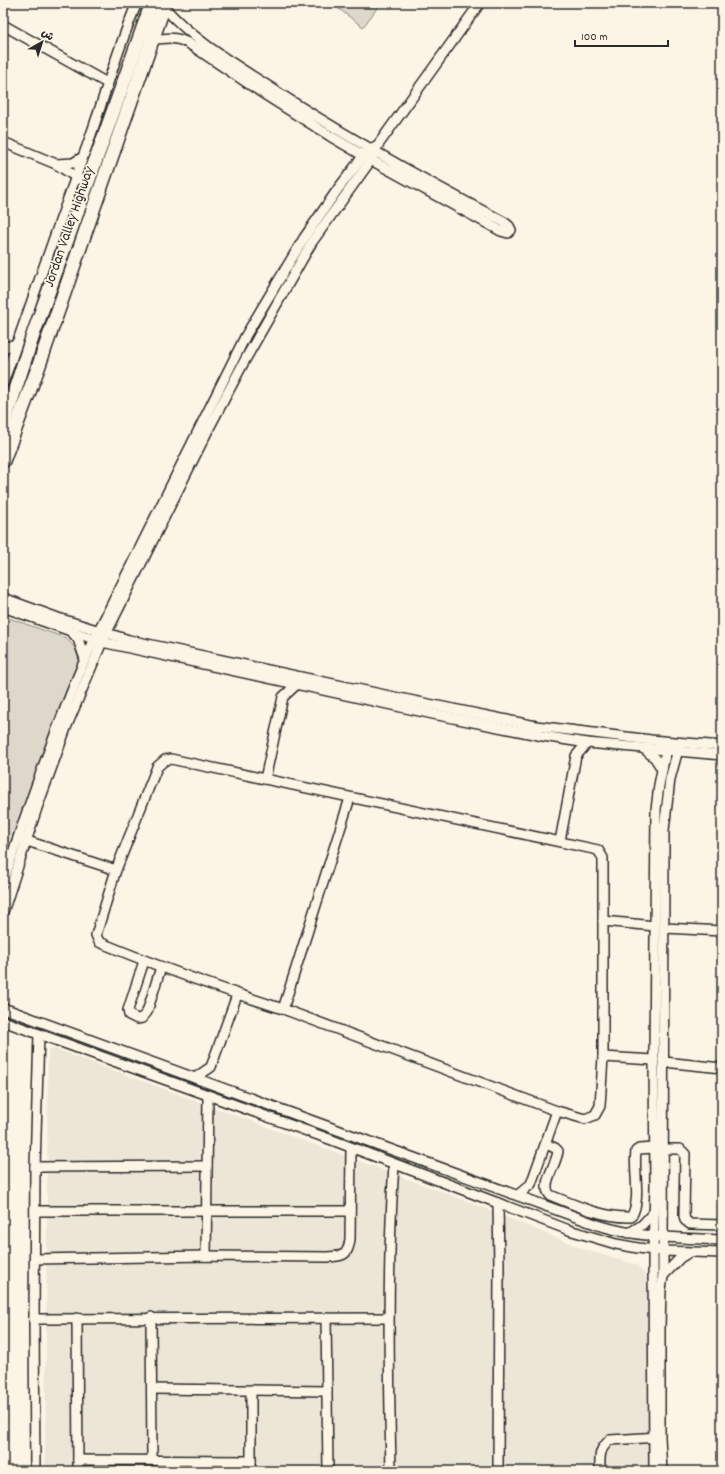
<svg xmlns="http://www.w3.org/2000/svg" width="725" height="1474" font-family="Dekko,'Playpen Sans Arabic',sans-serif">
<rect width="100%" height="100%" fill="#fcf5e5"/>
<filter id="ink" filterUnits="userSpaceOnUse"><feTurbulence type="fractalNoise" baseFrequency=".025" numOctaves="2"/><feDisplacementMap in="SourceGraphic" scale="8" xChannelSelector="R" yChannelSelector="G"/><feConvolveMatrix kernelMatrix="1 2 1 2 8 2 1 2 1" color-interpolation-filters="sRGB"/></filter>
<g filter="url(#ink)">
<polygon fill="#ece6d7" points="53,1048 467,1201 586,1250 637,1265 647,1277 650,1471 45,1471 48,1050"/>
<g fill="#ded8ca" stroke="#84827a">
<polygon points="331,3 381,3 363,27"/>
<polygon points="3,616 66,638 75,648 79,660 3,871"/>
</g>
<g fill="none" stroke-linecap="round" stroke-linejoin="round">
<defs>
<g id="minor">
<polyline points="3,25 107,83"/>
<path d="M152 40C165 38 175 36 188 43L267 96 330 136 371 160 501 231 508 233 511 230 509 226 504 222C422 179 342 135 265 84 229 61 192 39 164 7"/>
<polyline points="3,142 56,164 79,179"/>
<polyline points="56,164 73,163 83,157"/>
<polyline points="3,348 16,344"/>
<path d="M3 383C31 304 58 225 87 146 104 99 117 49 137 3"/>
<polyline points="3,598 58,618 129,640 399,698 536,726 651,740 722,746"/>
<polyline points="3,607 102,642 208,430 245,360 312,242 371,160 378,145 480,3"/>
<polyline points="72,632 78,639 85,659"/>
<polyline points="643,748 655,758 662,769"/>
<path d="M171 759 598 850 603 858V1057L600 1106 595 1115 585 1119 557 1111 283 1009C221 989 159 967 99 942L96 935 116 870 157 767 165 760Z"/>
<polyline points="265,779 283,697 296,685"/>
<polyline points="21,839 116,870"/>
<polyline points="560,841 576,756 587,743"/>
<path d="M3 882C29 804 56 726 89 650L246 335 304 238 338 189 364 155 370 149 378 145"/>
<polyline points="3,912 37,808 66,728 102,642 433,714 543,736 587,743 722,755"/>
<polyline points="603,921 655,926"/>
<polyline points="665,928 722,931"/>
<polyline points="144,961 128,1010 129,1015 137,1019 142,1018 147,1012 161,967"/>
<path d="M3 1008 598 1225C639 1238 680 1238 722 1240"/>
<polyline points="283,1009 350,798"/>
<polyline points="3,1021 332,1140 569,1230 616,1244 638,1248 663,1251 722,1253"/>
<polyline points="603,1057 654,1060"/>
<polyline points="664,1062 722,1068"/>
<polyline points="195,1078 211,1067 237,995"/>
<path d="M546 1144 555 1148 558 1151C557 1164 540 1185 550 1195 575 1205 603 1218 631 1217 642 1200 633 1171 636 1151L639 1149 654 1148"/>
<polyline points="664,1149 680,1149 685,1154 684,1215 685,1220 690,1224 722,1225"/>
<polyline points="35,1167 207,1166"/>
<polyline points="518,1195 531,1184 557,1111"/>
<polyline points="498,1203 499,1266 498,1471"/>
<polyline points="35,1211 350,1211"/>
<polyline points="629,1233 642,1225 653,1213"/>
<polyline points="206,1256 208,1096"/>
<path d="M35 1259 206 1256 327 1257C342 1256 348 1257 350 1239L351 1148"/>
<polyline points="663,1276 680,1258 688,1253"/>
<polyline points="151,1317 152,1460"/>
<polyline points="77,1318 78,1471"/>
<polyline points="326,1318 328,1471"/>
<polyline points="34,1319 388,1318"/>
<polyline points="152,1389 327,1391"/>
<polyline points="78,1460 251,1461"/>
<polyline points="35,1471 34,1319 35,1167 39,1034"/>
<polyline points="251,1471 251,1391"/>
<path d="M391 1471C389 1369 387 1266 394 1164"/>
<path d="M600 1471C600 1457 598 1450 610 1440L659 1437"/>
<polyline points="654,1471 653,1250 655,1186 654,1060 656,810 659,785 667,745"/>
<polyline points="662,1471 660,1437 660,1328 661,1290 663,1276 664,830 670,779 679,746"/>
</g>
<g id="highway">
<polyline points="3,426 33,335 152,3"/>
<polyline points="3,461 38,368 165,3"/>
</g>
</defs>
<use href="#minor" stroke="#2b2b2b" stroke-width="12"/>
<use href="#highway" stroke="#2b2b2b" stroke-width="16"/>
<use href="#minor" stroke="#fcf5e5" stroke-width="9"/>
<use href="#highway" stroke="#fcf5e5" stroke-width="13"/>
</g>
</g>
<g text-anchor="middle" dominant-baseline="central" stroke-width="3.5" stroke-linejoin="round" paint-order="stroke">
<g font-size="15" fill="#2b2b2b" stroke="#fcf5e5">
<text transform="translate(70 227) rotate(-71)">Jordan Valley Highway</text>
</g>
</g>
<rect width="725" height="1474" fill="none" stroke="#fcf5e5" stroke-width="16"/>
<rect x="8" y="8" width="709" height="1458" fill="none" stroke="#2b2b2b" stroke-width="1.5" filter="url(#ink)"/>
<g transform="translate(42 42) rotate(39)" stroke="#fcf5e5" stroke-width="3" paint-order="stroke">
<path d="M0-3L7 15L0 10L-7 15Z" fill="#2b2b2b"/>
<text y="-6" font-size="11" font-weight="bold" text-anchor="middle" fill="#2b2b2b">ش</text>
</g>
<path d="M575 40v6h93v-6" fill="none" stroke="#2b2b2b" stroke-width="2"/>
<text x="581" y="40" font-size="12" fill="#2b2b2b" stroke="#fcf5e5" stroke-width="3" paint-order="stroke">100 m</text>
</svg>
